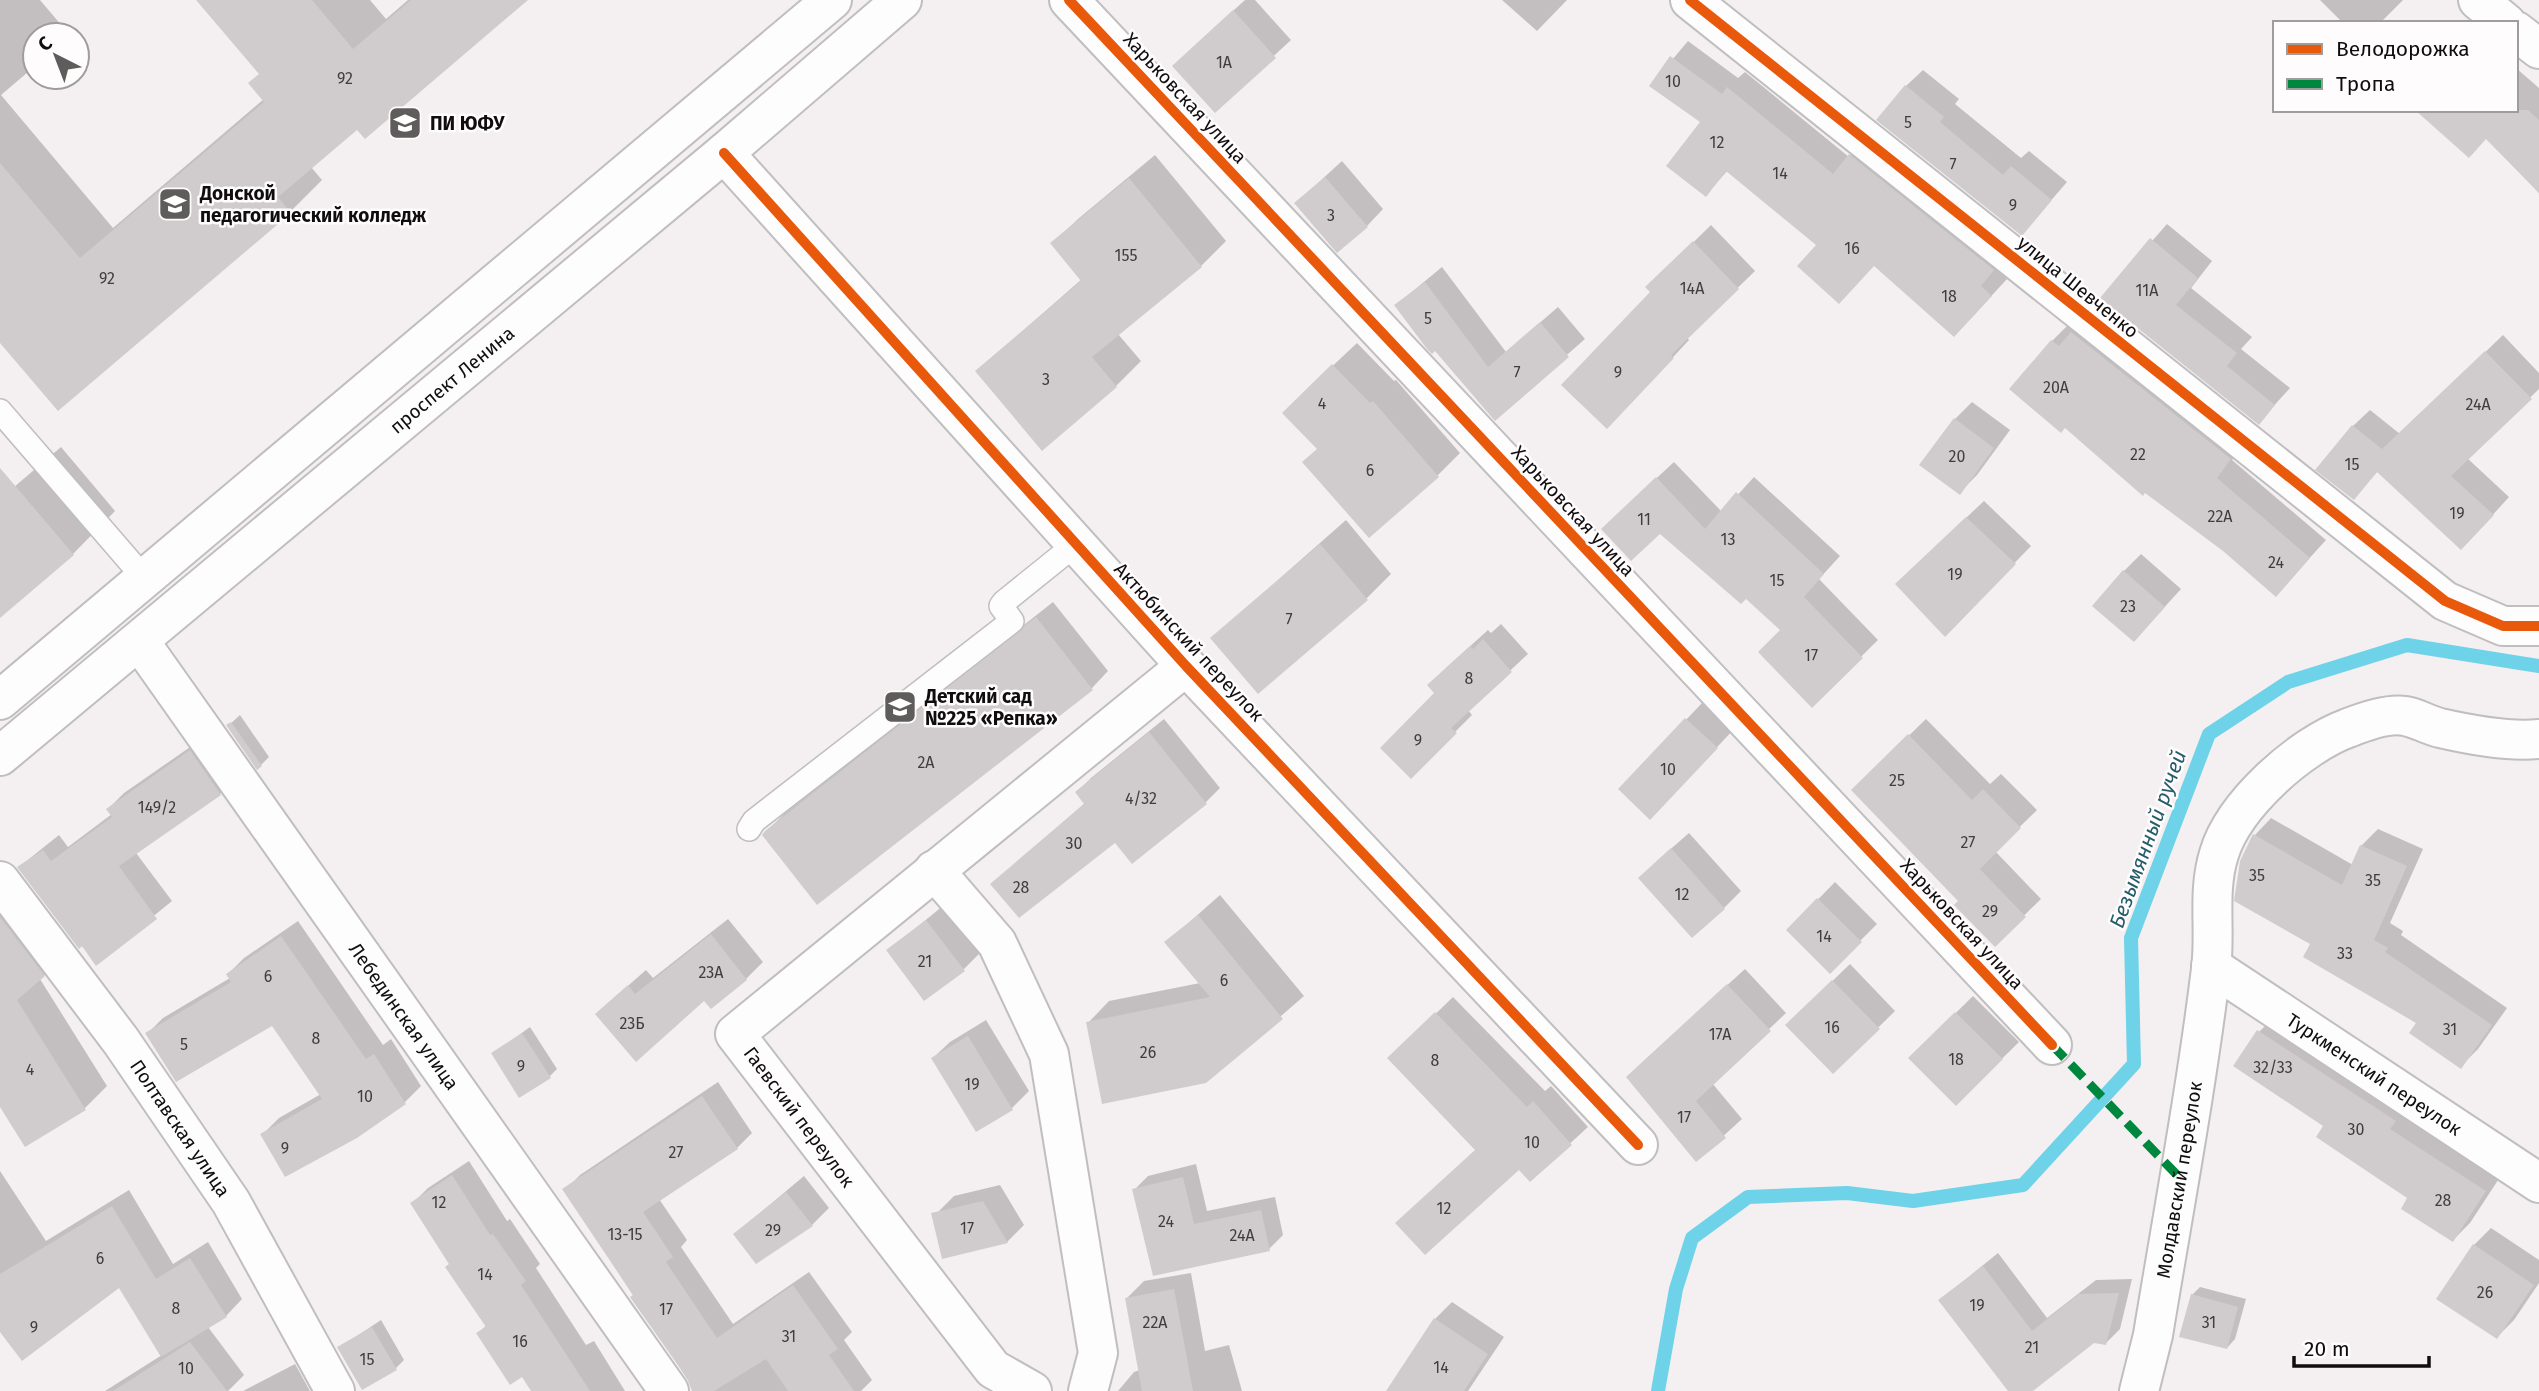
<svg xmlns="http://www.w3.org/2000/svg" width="2539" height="1391" font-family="'Fira Sans',sans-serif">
<rect width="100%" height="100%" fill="#f4eff0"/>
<g fill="#0003">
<polygon points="0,0 40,0 68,33 35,35 35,66 1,95 113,228 264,99 260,73 198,0 370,0 386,19 408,0 525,0 357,127 311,167 322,180 290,212 0,340"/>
<polygon points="1245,0 1255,0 1291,40 1215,111 1191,49"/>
<polygon points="1502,0 1567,0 1537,31"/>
<polygon points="2320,0 2403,0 2380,23 2343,23"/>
<polygon points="1688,41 1738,78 1745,72 1849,157 1866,139 2009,253 1996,269 2007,279 1970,319 1875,264 1819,244 1728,170 1706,195 1702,122 1651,85"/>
<polygon points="2516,68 2539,88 2539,193 2487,138 2433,123 2516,110"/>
<polygon points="1923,70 1959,99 1955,104 2021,158 2029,151 2067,182 2022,234 1906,86"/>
<polygon points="1155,155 1226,241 1201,266 1118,334 1141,361 1116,386 977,371 1082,279 1053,243 1078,219"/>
<polygon points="1342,161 1383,209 1367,226 1296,203"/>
<polygon points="2167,224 2212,261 2191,288 2252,337 2241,349 2290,388 2259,422 2102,298"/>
<polygon points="1711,225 1755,271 1687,337 1689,340 1624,410 1652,292 1648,287"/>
<polygon points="1442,267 1506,352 1558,307 1585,339 1495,418 1396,305"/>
<polygon points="2069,324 2247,441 2232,460 2326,540 2276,595 2224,550 2065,426 2052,341"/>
<polygon points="2503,335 2539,373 2539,389 2467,458 2509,497 2478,531 2378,471 2353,498 2353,426 2370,410 2400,434"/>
<polygon points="1357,343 1394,381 1396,380 1460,453 1437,476 1318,448 1307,390"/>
<polygon points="1972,402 2010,430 1977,475 1960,492 1955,419"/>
<polygon points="61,447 115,511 73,554 0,615 0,499"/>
<polygon points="1674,462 1722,512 1754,477 1840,556 1819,579 1878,640 1812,705 1783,630 1746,597 1660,532 1620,512"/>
<polygon points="1984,501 2031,546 1945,635 1914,567"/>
<polygon points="1346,520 1391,574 1366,599 1212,638"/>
<polygon points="2141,554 2181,589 2150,623 2124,571"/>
<polygon points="1053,602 1108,671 1092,688 766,832 784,814"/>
<polygon points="1501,624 1528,654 1468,710 1472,715 1411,776 1446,668 1488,630 1491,633"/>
<polygon points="1703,702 1733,730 1667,801 1620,789"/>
<polygon points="240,715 269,757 258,768 228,726"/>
<polygon points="1164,719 1220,788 1205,803 992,884 1085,803 1077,792 1091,778"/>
<polygon points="1926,719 1990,784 2001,774 2037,810 1995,851 2041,899 1995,944 1960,902 1853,790"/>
<polygon points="206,736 236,778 220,794 136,853 172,901 96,963 19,867 59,835 68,847 112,814 108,809 124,793"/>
<polygon points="2271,818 2353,865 2361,846 2378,829 2423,849 2390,923 2403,931 2401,935 2507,1008 2478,1049 2461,1066 2418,1022 2312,944 2255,835"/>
<polygon points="1689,833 1741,891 1724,908 1657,861"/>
<polygon points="1835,882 1877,924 1830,971 1788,930"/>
<polygon points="1220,895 1304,996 1205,1082 1088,1023 1109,1001 1200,983 1167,942"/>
<polygon points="0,899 66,953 40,979 107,1086 85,1108 0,1104"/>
<polygon points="944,905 980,953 963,970 889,950"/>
<polygon points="728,919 763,962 746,979 614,998 646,970 653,978"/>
<polygon points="298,921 383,1045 391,1039 421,1086 405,1102 286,1175 263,1134 279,1118 321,1094 273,1024 147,1034 163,1018 230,978 228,974 244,958"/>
<polygon points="1850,964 1895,1011 1833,1072 1787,1025"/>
<polygon points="1745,969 1786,1013 1712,1083 1742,1119 1697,1160 1645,1060"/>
<polygon points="1973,996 2019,1042 1956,1104 1910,1058"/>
<polygon points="1453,997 1545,1091 1551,1086 1588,1127 1530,1180 1519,1167 1477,1149 1390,1058"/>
<polygon points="2276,1015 2502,1174 2470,1223 2453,1240 2410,1198 2259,1032"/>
<polygon points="986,1020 1029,1091 1012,1108 977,1130 933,1058 950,1042"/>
<polygon points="530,1027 557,1069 549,1077 493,1054"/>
<polygon points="718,1082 752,1133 737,1148 659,1199 687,1240 681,1247 733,1324 809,1272 852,1332 844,1340 872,1380 861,1391 695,1391 565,1190 580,1175"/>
<polygon points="469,1161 507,1221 510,1219 540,1264 536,1268 586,1345 594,1341 625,1391 533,1391 522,1374 478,1333 487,1325 412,1204 428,1188"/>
<polygon points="1196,1164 1207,1211 1275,1197 1283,1235 1269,1249 1155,1274 1134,1190 1148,1176"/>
<polygon points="0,1171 46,1241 129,1190 173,1264 208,1242 242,1299 226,1316 208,1327 244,1375 228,1391 105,1391 162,1355 120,1285 0,1329"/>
<polygon points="804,1176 829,1208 812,1225 757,1262 735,1234"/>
<polygon points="1000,1185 1024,1225 1007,1242 937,1213 954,1196"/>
<polygon points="2491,1228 2539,1260 2539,1283 2514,1320 2497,1337 2474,1245"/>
<polygon points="1998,1253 2047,1318 2096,1280 2132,1279 2120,1329 2105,1344 2094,1341 2030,1391 2010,1391 1940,1300"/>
<polygon points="1191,1273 1205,1351 1229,1345 1242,1391 1118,1391 1134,1372 1140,1370 1127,1298 1144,1281"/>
<polygon points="2200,1287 2246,1299 2235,1339 2227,1348 2192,1295"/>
<polygon points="1452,1302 1504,1337 1468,1391 1414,1391 1435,1319"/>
<polygon points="381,1320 404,1360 396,1368 339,1348"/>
<polygon points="295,1364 310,1391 243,1391"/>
</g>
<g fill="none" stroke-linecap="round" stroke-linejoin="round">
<polyline stroke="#6ed2e8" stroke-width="14" points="1658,1391 1676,1289 1692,1238 1748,1197 1847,1193 1913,1201 2023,1185 2134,1064 2131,938 2209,734 2288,682 2407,645 2539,666"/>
</g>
<g fill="#d0cccd">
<polygon points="196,0 312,0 353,49 411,0 528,0 365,139 357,130 278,197 291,213 58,411 0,343 0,163 80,258 264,102 248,83 259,74"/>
<polygon points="1233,10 1276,58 1215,113 1172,66"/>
<polygon points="1670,56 1722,94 1727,87 1833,174 1849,154 1994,270 1981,286 1992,296 1954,337 1874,266 1839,304 1797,266 1816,245 1726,171 1706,197 1666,166 1700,122 1649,86"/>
<polygon points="1905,85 1944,117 1940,122 2003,175 2011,166 2052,200 2022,236 1876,120"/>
<polygon points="2415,110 2528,110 2539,120 2539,193 2486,139 2469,158"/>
<polygon points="1325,177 1368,227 1337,253 1294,203"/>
<polygon points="1129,178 1202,267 1092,357 1117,387 1042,451 975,371 1081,281 1050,243"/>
<polygon points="2150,238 2198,278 2176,305 2237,353 2227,366 2275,405 2259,425 2100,298"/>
<polygon points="1693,241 1739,289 1671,355 1674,358 1607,429 1561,385 1650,292 1645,287"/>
<polygon points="1425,282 1488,367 1540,322 1569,357 1495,421 1435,351 1432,354 1427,349 1394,305"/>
<polygon points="2071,332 2231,459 2217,478 2310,558 2276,597 2223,551 2145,493 2143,496 2065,428 2061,433 2009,389 2051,340 2059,346"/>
<polygon points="2485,351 2532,399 2451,476 2494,515 2461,550 2377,472 2354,500 2315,470 2352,425 2382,449"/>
<polygon points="1332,364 1370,403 1373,401 1439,477 1369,538 1302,462 1317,449 1282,413"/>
<polygon points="1954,418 1994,448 1960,495 1919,465"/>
<polygon points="0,468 74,555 0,618"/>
<polygon points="1656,477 1705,529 1736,492 1824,574 1804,597 1863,658 1812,708 1758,652 1780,630 1746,599 1741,604 1660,534 1631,561 1601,529"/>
<polygon points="1966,517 2016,564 1945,637 1895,584"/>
<polygon points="1320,544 1368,600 1258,694 1210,638"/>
<polygon points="2123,570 2165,607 2134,642 2092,606"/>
<polygon points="1036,617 1093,690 817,905 762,835 765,831"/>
<polygon points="1483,639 1512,672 1451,728 1457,733 1411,779 1380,748 1434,693 1427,685 1470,646 1473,649"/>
<polygon points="1685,718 1718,748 1650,820 1618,789"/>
<polygon points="231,722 262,766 257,770 226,725"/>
<polygon points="1149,732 1207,804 1132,864 1115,843 1019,918 990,884 1084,804 1075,792"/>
<polygon points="1908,734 1972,800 1983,789 2021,828 1980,869 2026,917 1995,947 1954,905 1958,901 1851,790"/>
<polygon points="190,750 221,795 119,866 157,919 96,966 82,946 79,949 17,867 43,850 51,861 112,817 106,809"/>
<polygon points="2253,834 2342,885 2360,845 2407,866 2374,940 2388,948 2385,952 2492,1025 2461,1069 2409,1033 2416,1023 2303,957 2310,944 2234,901 2240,861"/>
<polygon points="1671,848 1725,909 1692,938 1638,878"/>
<polygon points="1817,898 1862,942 1830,974 1786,930"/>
<polygon points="1198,915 1283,1019 1206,1083 1102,1104 1086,1022 1210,997 1164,942"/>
<polygon points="0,917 45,976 17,1000 86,1110 25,1147 0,1107"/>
<polygon points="926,920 965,971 924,1001 886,950"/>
<polygon points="711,934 747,980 711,1009 704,1001 636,1062 595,1014 628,985 635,994"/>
<polygon points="281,936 366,1059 374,1054 406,1104 357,1138 285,1177 260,1134 322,1099 272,1026 176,1082 145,1033 231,982 226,974"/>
<polygon points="1832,980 1880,1029 1833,1074 1785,1025"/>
<polygon points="1727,984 1771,1031 1696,1101 1726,1138 1696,1162 1626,1077"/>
<polygon points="1435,1012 1527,1107 1533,1101 1572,1145 1530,1182 1519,1170 1425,1255 1395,1223 1475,1150 1387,1058"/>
<polygon points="1955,1012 2003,1059 1956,1106 1908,1058"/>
<polygon points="2257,1030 2396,1121 2390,1129 2486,1191 2453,1242 2401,1209 2407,1198 2316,1137 2323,1126 2233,1066"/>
<polygon points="522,1033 551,1078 519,1098 491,1053"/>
<polygon points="968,1036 1013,1110 976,1132 931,1058"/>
<polygon points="702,1096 738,1149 643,1212 673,1257 666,1262 717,1338 793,1285 838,1349 829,1355 854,1391 788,1391 766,1359 714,1391 692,1391 687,1378 630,1297 633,1295 562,1189"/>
<polygon points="452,1175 490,1235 493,1234 526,1281 521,1285 590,1391 531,1391 522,1377 510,1385 476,1333 486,1327 445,1267 449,1264 410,1203"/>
<polygon points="1183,1177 1194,1224 1261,1210 1270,1251 1153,1276 1132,1189"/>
<polygon points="786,1192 813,1226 756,1264 733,1234"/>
<polygon points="983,1201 1008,1243 942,1259 931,1213"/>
<polygon points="112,1206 156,1279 190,1258 227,1317 161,1357 119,1288 22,1361 0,1332 0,1274"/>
<polygon points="2473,1244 2534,1285 2497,1339 2436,1299"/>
<polygon points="1983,1266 2032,1331 2079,1294 2119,1293 2106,1345 2094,1343 2033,1391 2008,1391 1938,1300"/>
<polygon points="1174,1289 1193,1391 1142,1391 1125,1298"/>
<polygon points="2191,1294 2238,1307 2227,1349 2179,1337"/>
<polygon points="1434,1318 1488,1354 1464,1391 1386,1391"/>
<polygon points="372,1327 397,1370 362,1390 337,1347"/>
<polygon points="190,1342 227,1391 113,1391"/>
</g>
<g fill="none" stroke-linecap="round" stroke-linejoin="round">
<defs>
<g id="lane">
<polyline points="0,411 145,579"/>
<polyline points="749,829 754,821 1012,621 1001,606 1004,602 1076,544"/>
</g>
<g id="street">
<polyline points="1069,0 2052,1045"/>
<polyline points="1690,0 2445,601 2503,626 2539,626"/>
<polyline points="2478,0 2506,23"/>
<polyline points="2516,31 2539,49"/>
<polyline points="724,153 1186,666 1638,1145"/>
<path id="s1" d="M140 642 669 1391"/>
<polyline points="934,870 997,943 1049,1054 1098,1353 1088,1391"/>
<path id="s2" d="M0 881 121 1041 231 1202 335 1391"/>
<path id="s3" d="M2211 966 2539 1183"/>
<polyline points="1032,1391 993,1369 735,1034 1186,666"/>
<path id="s4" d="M2139 1391 2153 1335C2173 1213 2196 1091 2211 969 2216 930 2207 892 2219 854 2234 804 2301 745 2348 728 2363 722 2389 713 2405 716 2417 718 2428 725 2440 728 2471 735 2507 742 2539 739"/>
</g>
<g id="secondary">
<polyline points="0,700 832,0"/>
<path id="s5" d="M0 756 724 153 902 0"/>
</g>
</defs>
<use href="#lane" stroke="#c1bebe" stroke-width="26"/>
<use href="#street" stroke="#c1bebe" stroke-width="42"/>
<use href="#secondary" stroke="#c1bebe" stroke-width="42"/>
<use href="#lane" stroke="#fdfdfd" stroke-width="23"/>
<use href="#street" stroke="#fdfdfd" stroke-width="38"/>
<use href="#secondary" stroke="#fdfdfd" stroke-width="38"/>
<polyline stroke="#00873e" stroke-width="9" stroke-dasharray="18 9" stroke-linecap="butt" points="2052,1045 2178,1176"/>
<defs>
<g id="cycleway">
<polyline points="1069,0 2052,1045"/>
<polyline points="1690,0 2445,601 2503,626 2539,626"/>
<polyline points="724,153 1186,666 1638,1145"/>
</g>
</defs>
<use href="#cycleway" stroke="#fefcfc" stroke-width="15"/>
<use href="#cycleway" stroke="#e8590c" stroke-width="10"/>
</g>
<defs>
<symbol id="university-square" viewBox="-11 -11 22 22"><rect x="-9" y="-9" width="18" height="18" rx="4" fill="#5f5c5c" stroke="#fefcfc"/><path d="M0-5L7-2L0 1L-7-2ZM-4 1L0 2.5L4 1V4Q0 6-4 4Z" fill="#fff"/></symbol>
<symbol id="school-square" viewBox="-11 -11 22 22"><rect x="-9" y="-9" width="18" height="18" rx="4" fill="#5f5c5c" stroke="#fefcfc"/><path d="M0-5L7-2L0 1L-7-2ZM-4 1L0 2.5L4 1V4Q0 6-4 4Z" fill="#fff"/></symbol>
</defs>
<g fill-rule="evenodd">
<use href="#university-square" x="386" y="104" width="38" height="38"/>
<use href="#university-square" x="156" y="185" width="38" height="38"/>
<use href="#school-square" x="881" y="688" width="38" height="38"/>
</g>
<g text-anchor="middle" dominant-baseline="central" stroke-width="5" stroke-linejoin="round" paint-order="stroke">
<g font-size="16" fill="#3f3d3d">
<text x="1224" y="62">1А</text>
<text x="345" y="78">92</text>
<text x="1673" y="81">10</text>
<text x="1908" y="122">5</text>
<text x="1717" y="142">12</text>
<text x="1953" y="164">7</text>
<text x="1780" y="173">14</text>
<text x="2013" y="205">9</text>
<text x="1331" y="215">3</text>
<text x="1852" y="248">16</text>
<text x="1126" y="255">155</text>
<text x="107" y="278">92</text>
<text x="1692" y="288">14А</text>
<text x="2147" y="290">11А</text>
<text x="1949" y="296">18</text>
<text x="1428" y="318">5</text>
<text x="1517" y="372">7</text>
<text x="1618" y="372">9</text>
<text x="1046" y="379">3</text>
<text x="2056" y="387">20А</text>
<text x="1322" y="403">4</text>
<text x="2478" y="404">24А</text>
<text x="2138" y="454">22</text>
<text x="1957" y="456">20</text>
<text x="2352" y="464">15</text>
<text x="1370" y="470">6</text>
<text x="2457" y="513">19</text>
<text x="2220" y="516">22А</text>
<text x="1644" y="519">11</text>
<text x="1728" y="539">13</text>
<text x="2276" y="562">24</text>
<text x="1955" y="574">19</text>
<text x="1777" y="580">15</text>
<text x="2128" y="606">23</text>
<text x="1289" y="619">7</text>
<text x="1811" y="655">17</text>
<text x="1469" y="678">8</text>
<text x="1418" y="740">9</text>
<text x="926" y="762">2А</text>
<text x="1668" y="769">10</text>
<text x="1897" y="780">25</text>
<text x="1141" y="798">4/32</text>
<text x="157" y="807">149/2</text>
<text x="1968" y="842">27</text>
<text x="1074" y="843">30</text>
<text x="2257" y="875">35</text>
<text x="2373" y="880">35</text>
<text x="1021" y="887">28</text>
<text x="1682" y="894">12</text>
<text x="1990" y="911">29</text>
<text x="1824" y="936">14</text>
<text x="2345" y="953">33</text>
<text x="925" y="961">21</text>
<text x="711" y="972">23А</text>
<text x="268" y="976">6</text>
<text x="1224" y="980">6</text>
<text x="632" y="1023">23Б</text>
<text x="1832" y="1027">16</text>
<text x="2450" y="1029">31</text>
<text x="1720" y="1034">17А</text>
<text x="316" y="1038">8</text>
<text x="184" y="1044">5</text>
<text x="1148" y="1052">26</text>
<text x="1956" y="1059">18</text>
<text x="1435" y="1060">8</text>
<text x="521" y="1066">9</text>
<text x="2273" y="1067">32/33</text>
<text x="30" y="1069">4</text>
<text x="972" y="1084">19</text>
<text x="365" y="1096">10</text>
<text x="1684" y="1117">17</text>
<text x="2356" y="1129">30</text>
<text x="1532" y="1142">10</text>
<text x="285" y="1148">9</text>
<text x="676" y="1152">27</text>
<text x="2443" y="1200">28</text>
<text x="439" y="1202">12</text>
<text x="1444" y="1208">12</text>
<text x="1166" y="1221">24</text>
<text x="967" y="1228">17</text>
<text x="773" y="1230">29</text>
<text x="625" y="1234">13-15</text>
<text x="1242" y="1235">24А</text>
<text x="100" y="1258">6</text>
<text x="485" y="1274">14</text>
<text x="2485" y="1292">26</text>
<text x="1977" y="1305">19</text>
<text x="176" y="1308">8</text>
<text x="666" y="1309">17</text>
<text x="1155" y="1322">22А</text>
<text x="2209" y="1322">31</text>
<text x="34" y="1327">9</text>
<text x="789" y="1336">31</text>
<text x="520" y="1341">16</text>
<text x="2032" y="1347">21</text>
<text x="367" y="1359">15</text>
<text x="1441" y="1367">14</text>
<text x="186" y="1368">10</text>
</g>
<g font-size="19" fill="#0f0d0d" stroke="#fefcfc">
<text transform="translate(1185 98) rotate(47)">Харьковская улица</text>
<text transform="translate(2078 287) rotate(39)">улица Шевченко</text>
<text stroke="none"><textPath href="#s5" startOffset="588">проспект Ленина</textPath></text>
<text transform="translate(1573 511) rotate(47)">Харьковская улица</text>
<text transform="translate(1189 642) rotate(47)">Актюбинский переулок</text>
<text transform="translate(1962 924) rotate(47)">Харьковская улица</text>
<text stroke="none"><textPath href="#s1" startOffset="458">Лебединская улица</textPath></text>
<text stroke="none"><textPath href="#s3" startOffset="196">Туркменский переулок</textPath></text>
<text transform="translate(799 1117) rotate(53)">Гаевский переулок</text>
<text stroke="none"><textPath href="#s2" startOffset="306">Полтавская улица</textPath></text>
<text stroke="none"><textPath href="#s4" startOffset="215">Молдавский переулок</textPath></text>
</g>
<g font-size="19" font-weight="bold" fill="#0f0d0d" stroke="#fefcfc" text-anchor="start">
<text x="430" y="123">ПИ ЮФУ</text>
<text x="200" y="193">Донской<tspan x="200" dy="22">педагогический колледж</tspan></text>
<text x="925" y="696">Детский сад<tspan x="925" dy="22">№225 «Репка»</tspan></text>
</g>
<g font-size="21" font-style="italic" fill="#245c6a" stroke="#fefcfc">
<text transform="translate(2148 839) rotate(-70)">Безымянный ручей</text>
</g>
</g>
<rect x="2273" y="21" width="245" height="91" fill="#fefcfc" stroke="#9e9c9c" stroke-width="2"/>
<rect x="2287" y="44" width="35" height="10" fill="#e8590c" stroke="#9e9c9c" stroke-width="2"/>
<text x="2336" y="56" font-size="21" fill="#0f0d0d">Велодорожка</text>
<rect x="2287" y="79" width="35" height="10" fill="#00873e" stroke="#9e9c9c" stroke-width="2"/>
<text x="2336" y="91" font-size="21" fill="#0f0d0d">Тропа</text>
<g transform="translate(56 56) rotate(318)"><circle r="33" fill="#fefcfc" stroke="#9e9c9c" stroke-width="2"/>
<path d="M0-5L12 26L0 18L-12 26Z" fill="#5f5c5c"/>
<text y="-10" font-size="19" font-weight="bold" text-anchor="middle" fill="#0f0d0d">С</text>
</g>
<path d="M2294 1356v10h135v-10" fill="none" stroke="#0f0d0d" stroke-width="3.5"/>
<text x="2304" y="1356" font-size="21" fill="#0f0d0d" stroke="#fefcfc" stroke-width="5" paint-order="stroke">20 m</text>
</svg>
